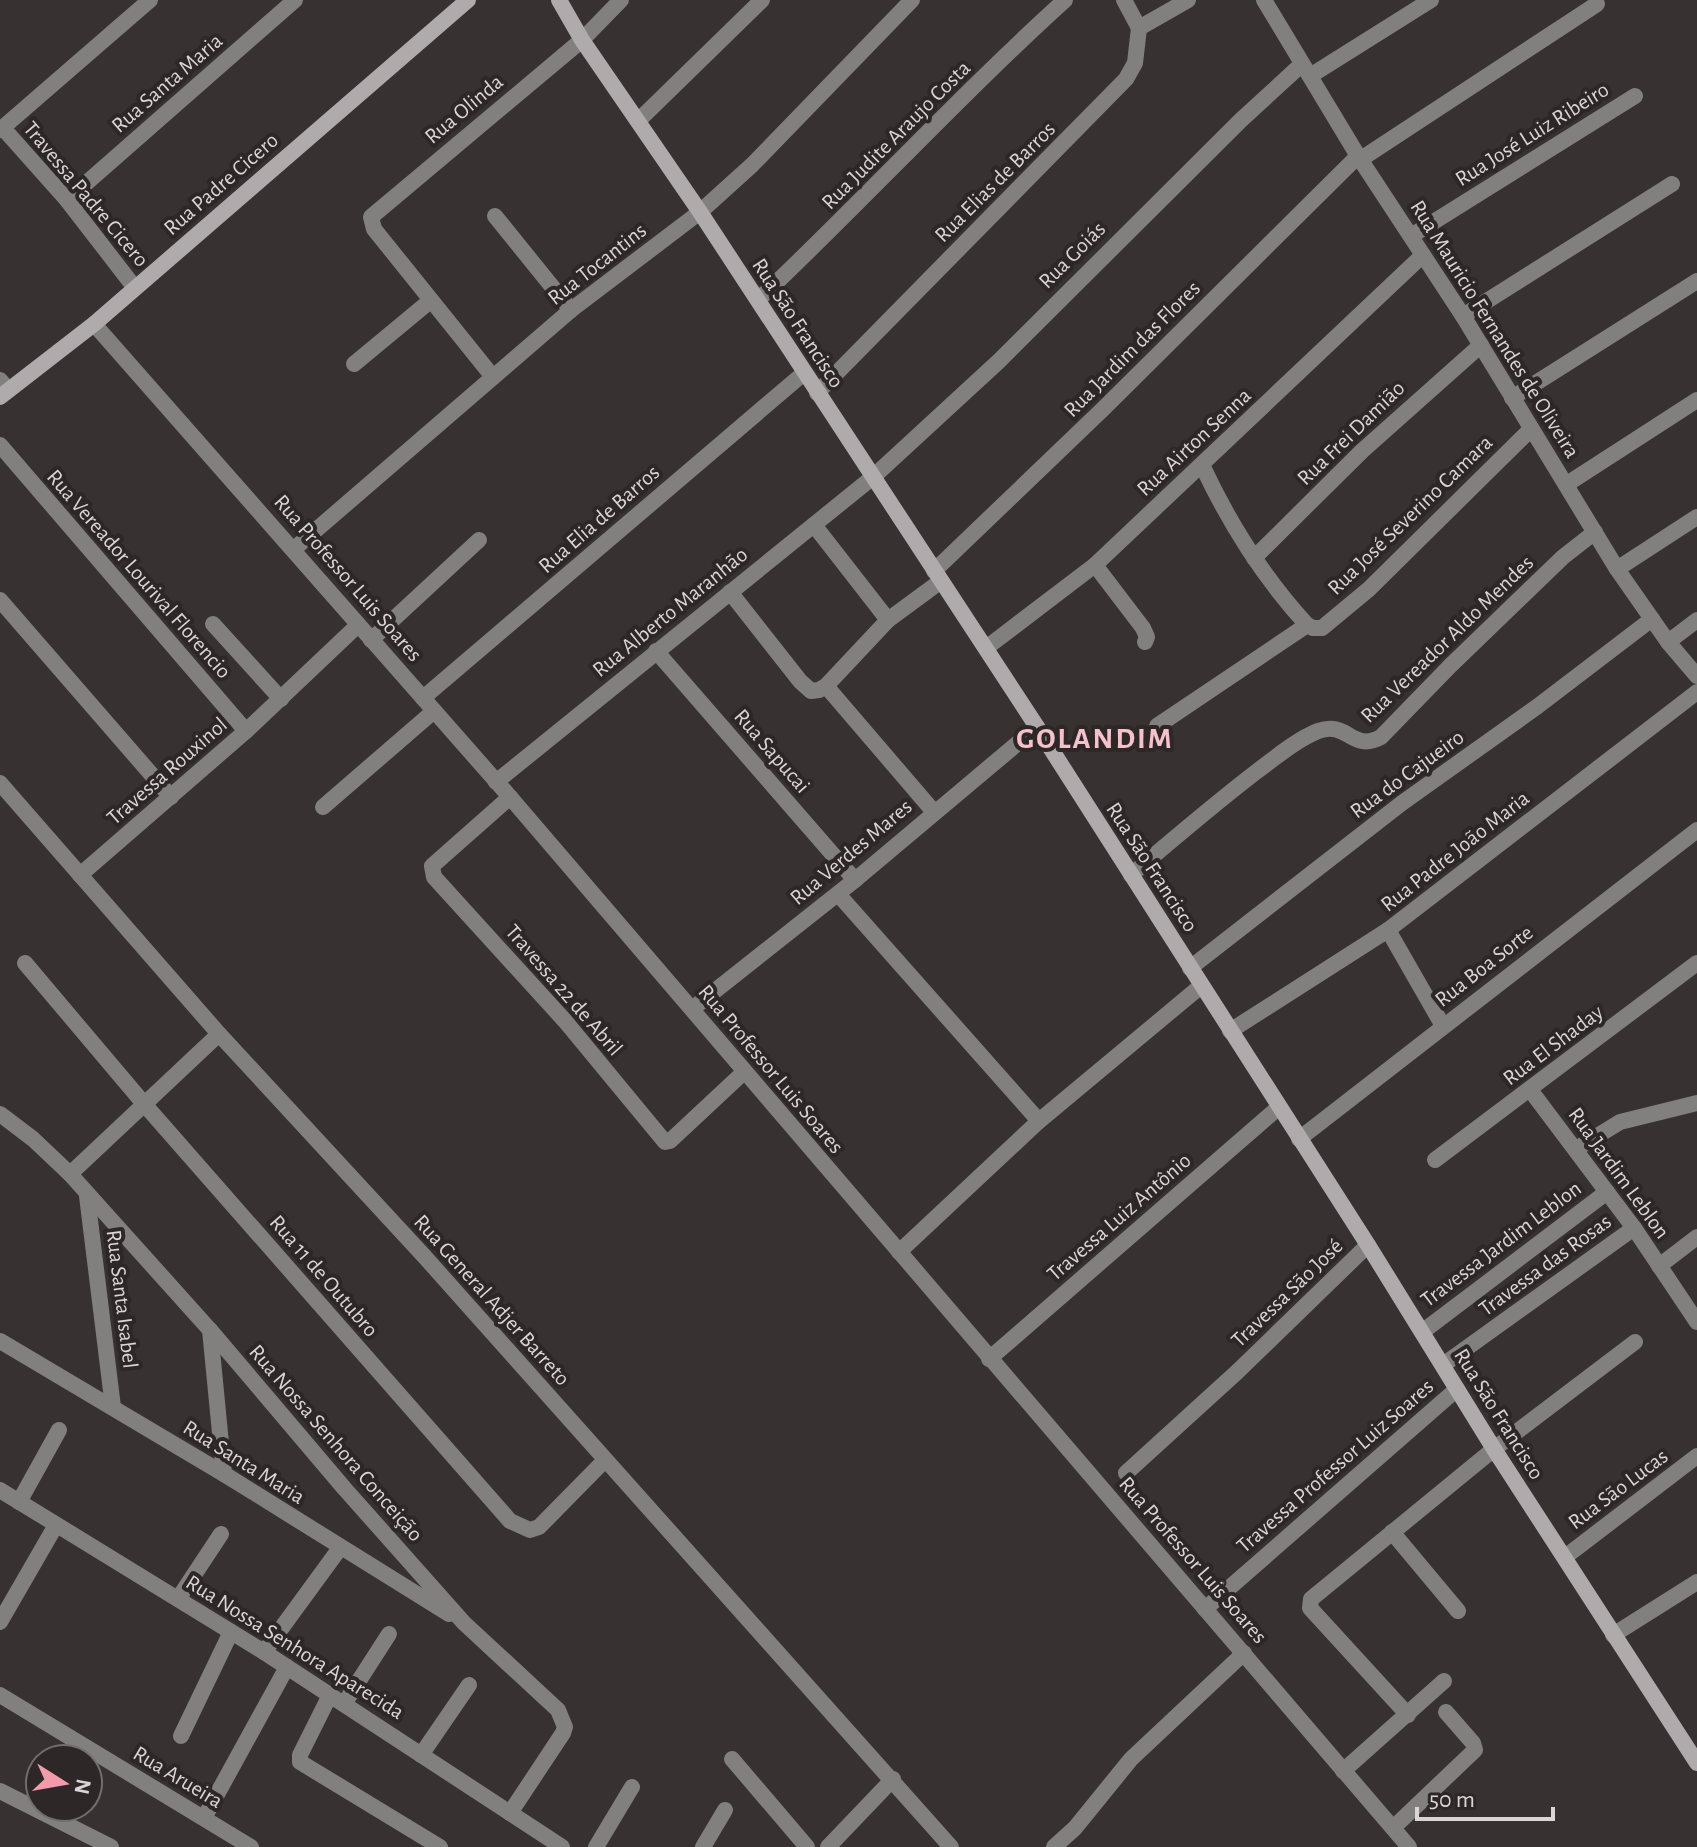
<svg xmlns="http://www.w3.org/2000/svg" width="1697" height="1847" font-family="'Alegreya Sans',sans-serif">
<rect width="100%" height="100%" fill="#373132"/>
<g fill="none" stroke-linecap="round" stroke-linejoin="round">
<g stroke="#827f7f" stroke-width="16">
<polyline points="1124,0 1139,28"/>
<polyline points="1264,0 1358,156 1463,316 1617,569 1668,642 1697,676"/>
<polyline points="1310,76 1431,0"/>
<polyline points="638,121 762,0"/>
<polyline points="3,128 67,200 135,288"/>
<polyline points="0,130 150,0"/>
<polyline points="1361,159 1597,4"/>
<polyline points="67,200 295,0"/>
<polyline points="495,216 571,310"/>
<polyline points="1411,236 1635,96"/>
<path d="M758 300C862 202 959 96 1065 0"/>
<polyline points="1463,316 1672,184"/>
<polyline points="94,324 510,797 1409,1847"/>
<polyline points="354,364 430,301"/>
<polyline points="493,377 374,229 371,217 582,40 621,0"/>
<polyline points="0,380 8,389"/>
<polyline points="817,393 1126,79 1135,63 1139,28 1188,0"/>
<polyline points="1512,398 1697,281"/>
<polyline points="0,445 246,731"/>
<path d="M1202 465C1229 523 1264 578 1307 625"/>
<polyline points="1567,484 1697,400"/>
<polyline points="814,525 888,620 941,581"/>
<polyline points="294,549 571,310 700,212 752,165 912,0"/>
<polyline points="1254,558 1362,451 1481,345"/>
<polyline points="1095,565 1143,628 1147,637 1145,642"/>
<polyline points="1617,569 1697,517"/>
<polyline points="934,571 1104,408 1358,156"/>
<polyline points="730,592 800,681 811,691 819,690 826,686 888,620"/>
<polyline points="0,600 171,797"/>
<polyline points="213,624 281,699"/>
<polyline points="1307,625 1313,628 1322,628 1369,589 1531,429"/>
<polyline points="371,640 479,540"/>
<polyline points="1668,642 1697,620"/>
<polyline points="986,648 1095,565 1423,255"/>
<polyline points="656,651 855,880"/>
<polyline points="826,686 934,812"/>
<polyline points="423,698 804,373"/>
<polyline points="1157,726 1307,625"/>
<polyline points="496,782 873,477 999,361 1241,120 1302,64"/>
<polyline points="0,783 219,1034 424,1256 951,1847"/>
<polyline points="510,797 432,866 434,877 565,1021 665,1142 670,1141 744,1072"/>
<polyline points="323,807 434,711"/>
<polyline points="80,875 246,731 358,625"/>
<path d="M1131 875C1172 840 1213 805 1256 772 1275 758 1296 740 1318 731 1348 720 1352 753 1381 737L1450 666 1563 557 1595 532"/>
<polyline points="838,894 1039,1121"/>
<polyline points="1388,930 1443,1026"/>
<polyline points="25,963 145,1105 510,1521 530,1530 539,1527 605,1460"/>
<polyline points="1190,968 1402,803 1538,706 1652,619"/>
<polyline points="692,1009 855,880 1037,727"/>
<polyline points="1230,1031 1388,930 1697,692"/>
<polyline points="1531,1091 1634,1228 1697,1322"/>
<polyline points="0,1114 33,1139 70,1174 210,1330 344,1488 464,1623 558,1710 565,1727 563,1733 510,1813"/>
<polyline points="1299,1139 1697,830"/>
<polyline points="1576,1149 1620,1122 1697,1103"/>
<polyline points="1435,1160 1697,963"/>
<polyline points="70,1174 219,1034"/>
<polyline points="87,1196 113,1407"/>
<polyline points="899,1252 1039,1121 1201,986"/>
<polyline points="1659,1266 1697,1237"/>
<polyline points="210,1330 224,1474"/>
<polyline points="1422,1332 1607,1192"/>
<polyline points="0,1341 224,1474 449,1614"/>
<polyline points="989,1359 1278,1108"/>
<polyline points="1443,1365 1634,1228"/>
<polyline points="1126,1473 1237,1372 1368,1245"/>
<polyline points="0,1490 264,1652 562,1847"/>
<polyline points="19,1502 59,1430"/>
<polyline points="1392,1532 1458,1611"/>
<polyline points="1565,1557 1697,1456"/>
<polyline points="178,1599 221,1534"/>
<polyline points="1205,1609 1457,1389"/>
<polyline points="0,1622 56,1525"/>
<polyline points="1613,1635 1697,1582"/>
<polyline points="264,1652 340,1548"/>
<polyline points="0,1695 251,1847"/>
<polyline points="330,1695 300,1755 300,1762 440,1847"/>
<polyline points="344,1704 389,1634"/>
<polyline points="1408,1715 1310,1608 1311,1599 1494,1449 1635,1342"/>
<polyline points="181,1736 231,1632"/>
<polyline points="421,1755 469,1685"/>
<polyline points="732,1759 807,1847"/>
<polyline points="1343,1771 1444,1681"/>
<polyline points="0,1791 111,1847"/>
<polyline points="204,1818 287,1667"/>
<polyline points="1393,1828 1475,1750 1473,1743 1446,1712"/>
<polyline points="596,1847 632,1787"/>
<polyline points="703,1847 725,1810"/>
<polyline points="828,1847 893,1779"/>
<polyline points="1054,1847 1075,1828 1131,1759 1244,1653"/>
</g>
<g stroke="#afaaab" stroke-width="16">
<polyline points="559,0 582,40 700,212 1037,727 1368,1245 1494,1449 1697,1763"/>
<polyline points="0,397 94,324 468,0"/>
</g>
</g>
<g text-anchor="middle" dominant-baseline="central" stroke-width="8" stroke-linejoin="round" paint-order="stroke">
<g font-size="22" fill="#dad6d7" stroke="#2d2728">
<text transform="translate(167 83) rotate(-41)">Rua Santa Maria</text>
<text transform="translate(464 109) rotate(-40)">Rua Olinda</text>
<text transform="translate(1532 134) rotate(-32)">Rua José Luiz Ribeiro</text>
<text transform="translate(896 135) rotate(-45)">Rua Judite Araujo Costa</text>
<text transform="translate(995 182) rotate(-45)">Rua Elias de Barros</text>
<text transform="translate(221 184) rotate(-41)">Rua Padre Cicero</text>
<text transform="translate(86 194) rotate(50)">Travessa Padre Cicero</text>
<text transform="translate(1072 255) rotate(-45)">Rua Goiás</text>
<text transform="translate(597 264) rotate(-38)">Rua Tocantins</text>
<text transform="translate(798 323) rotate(57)">Rua São Francisco</text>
<text transform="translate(1495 329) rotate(58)">Rua Mauricio Fernandes de Oliveira</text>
<text transform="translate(1132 349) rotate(-45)">Rua Jardim das Flores</text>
<text transform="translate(1351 433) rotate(-44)">Rua Frei Damião</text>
<text transform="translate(1194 442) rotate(-43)">Rua Airton Senna</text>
<text transform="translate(1410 515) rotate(-44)">Rua José Severino Camara</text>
<text transform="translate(599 519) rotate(-41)">Rua Elia de Barros</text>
<text transform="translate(139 574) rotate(49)">Rua Vereador Lourival Florencio</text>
<text transform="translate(348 578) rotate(49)">Rua Professor Luis Soares</text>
<text transform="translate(670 612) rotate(-39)">Rua Alberto Maranhão</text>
<text transform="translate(1447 639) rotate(-44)">Rua Vereador Aldo Mendes</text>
<text transform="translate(772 751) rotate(49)">Rua Sapucai</text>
<text transform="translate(167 771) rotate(-41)">Travessa Rouxinol</text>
<text transform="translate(1407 774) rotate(-36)">Rua do Cajueiro</text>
<text transform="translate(1455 851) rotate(-38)">Rua Padre João Maria</text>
<text transform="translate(851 852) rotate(-40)">Rua Verdes Mares</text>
<text transform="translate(1152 867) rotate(57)">Rua São Francisco</text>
<text transform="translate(1484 966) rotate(-38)">Rua Boa Sorte</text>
<text transform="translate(564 990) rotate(49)">Travessa 22 de Abril</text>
<text transform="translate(1553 1045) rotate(-37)">Rua El Shaday</text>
<text transform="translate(771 1069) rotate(50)">Rua Professor Luis Soares</text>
<text transform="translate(1619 1173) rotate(54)">Rua Jardim Leblon</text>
<text transform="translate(1119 1217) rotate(-41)">Travessa Luiz Antônio</text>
<text transform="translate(1501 1244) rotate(-37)">Travessa Jardim Leblon</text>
<text transform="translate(1545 1265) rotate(-36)">Travessa das Rosas</text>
<text transform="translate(324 1276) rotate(49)">Rua 11 de Outubro</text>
<text transform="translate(1287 1293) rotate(-44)">Travessa São José</text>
<text transform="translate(122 1299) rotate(83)">Rua Santa Isabel</text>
<text transform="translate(492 1300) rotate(48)">Rua General Adjer Barreto</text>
<text transform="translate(1499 1414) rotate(58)">Rua São Francisco</text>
<text transform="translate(336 1443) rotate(49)">Rua Nossa Senhora Conceição</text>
<text transform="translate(244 1462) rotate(32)">Rua Santa Maria</text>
<text transform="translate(1335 1466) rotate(-41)">Travessa Professor Luiz Soares</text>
<text transform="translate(1618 1489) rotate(-37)">Rua São Lucas</text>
<text transform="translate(1193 1560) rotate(49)">Rua Professor Luis Soares</text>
<text transform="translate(295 1647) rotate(32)">Rua Nossa Senhora Aparecida</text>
<text transform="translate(178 1777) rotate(31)">Rua Arueira</text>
</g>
<g font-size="30" font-weight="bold" letter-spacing="2" fill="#f5c1ca" stroke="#2d2728">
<text x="1095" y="739">GOLANDIM</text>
</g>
</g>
<g transform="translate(64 1783) rotate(101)"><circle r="38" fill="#2d2728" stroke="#726d6e" stroke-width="2"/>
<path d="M0-6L14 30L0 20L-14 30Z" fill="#f39aab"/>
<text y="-12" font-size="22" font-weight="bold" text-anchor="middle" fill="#dad6d7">N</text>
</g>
<path d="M1417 1807v12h136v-12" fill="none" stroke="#dad6d7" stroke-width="4"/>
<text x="1429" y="1807" font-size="24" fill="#dad6d7" stroke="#2d2728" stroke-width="6" paint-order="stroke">50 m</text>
</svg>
